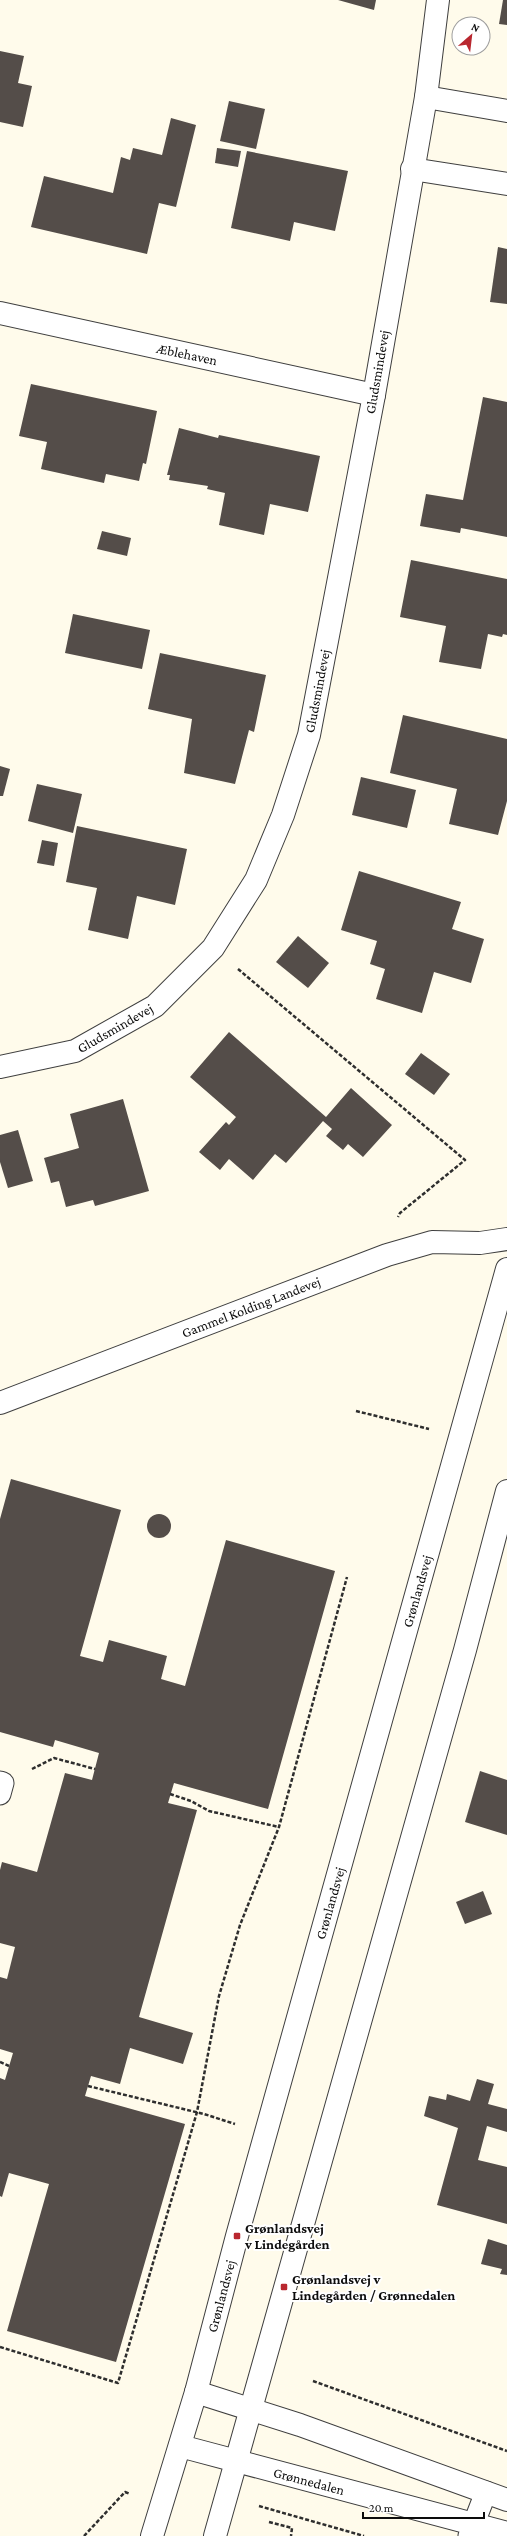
<svg xmlns="http://www.w3.org/2000/svg" width="507" height="2536" font-family="'Crimson Pro',serif">
<rect width="100%" height="100%" fill="#fffbeb"/>
<g fill="#544d49">
<polygon points="338,0 376,0 374,10"/>
<polygon points="503,0 507,0 507,25 499,24"/>
<polygon points="0,51 24,56 18,83 32,86 23,127 0,122"/>
<polygon points="229,101 265,109 256,149 220,141"/>
<polygon points="171,118 196,125 176,207 159,203 147,254 31,227 44,176 113,193 121,157 130,160 133,148 162,155"/>
<polygon points="217,148 241,151 238,167 215,163"/>
<polygon points="247,151 348,171 335,231 294,222 290,241 231,228"/>
<polygon points="498,247 507,249 507,304 490,302"/>
<polygon points="31,384 157,411 146,464 143,463 139,481 106,474 104,483 41,469 47,442 19,436"/>
<polygon points="483,397 507,402 507,537 461,528 460,533 420,526 426,494 463,500"/>
<polygon points="179,428 218,438 219,435 320,456 308,512 270,504 264,535 219,525 225,493 207,489 208,486 169,480 170,475 167,475"/>
<polygon points="102,531 131,538 127,556 97,549"/>
<polygon points="411,560 507,579 507,635 503,634 502,637 488,634 481,669 439,662 446,626 400,617"/>
<polygon points="73,614 150,630 142,669 65,653"/>
<polygon points="160,653 266,675 254,732 249,730 235,784 184,773 192,719 148,709"/>
<polygon points="403,715 507,739 507,801 498,835 449,824 457,789 390,773"/>
<polygon points="0,766 10,769 3,796 0,796"/>
<polygon points="361,777 416,790 407,828 352,815"/>
<polygon points="37,784 82,794 73,833 28,821"/>
<polygon points="77,826 187,849 175,905 137,896 128,939 88,930 97,888 66,882"/>
<polygon points="42,840 58,843 54,866 37,863"/>
<polygon points="359,871 461,902 452,929 484,939 471,983 434,972 422,1013 376,999 385,969 370,964 377,941 341,930"/>
<polygon points="298,936 329,963 308,988 276,962"/>
<polygon points="229,1032 326,1117 351,1088 392,1125 363,1157 348,1144 343,1150 326,1136 332,1129 323,1121 286,1163 275,1154 253,1180 229,1159 220,1170 199,1152 226,1122 229,1125 236,1117 190,1077"/>
<polygon points="421,1053 450,1074 434,1095 405,1074"/>
<polygon points="123,1099 149,1191 95,1206 93,1200 66,1207 59,1181 51,1183 44,1158 79,1148 70,1114"/>
<polygon points="18,1130 33,1181 8,1188 0,1162 0,1135"/>
<polygon points="11,1479 121,1510 80,1656 103,1662 109,1640 167,1656 161,1679 185,1686 226,1540 335,1571 268,1809 174,1783 168,1803 197,1810 139,2017 193,2033 183,2064 130,2048 120,2084 91,2076 85,2096 185,2124 116,2362 7,2331 49,2184 9,2173 2,2197 0,2196 0,2078 5,2080 13,2053 0,2049 0,1977 7,1979 15,1947 0,1943 0,1870 2,1862 37,1872 65,1773 92,1780 99,1753 55,1740 53,1747 0,1732 0,1519"/>
<circle cx="159" cy="1526" r="12"/>
<polygon points="480,1771 507,1780 507,1835 465,1822"/>
<polygon points="483,1891 492,1914 465,1924 456,1902"/>
<polygon points="477,2079 494,2084 488,2104 507,2109 507,2132 487,2126 478,2160 507,2167 507,2224 437,2205 458,2128 424,2116 429,2096 446,2100 447,2094 470,2101"/>
<polygon points="488,2239 507,2245 507,2275 500,2274 502,2269 481,2264"/>
</g>
<g fill="none" stroke-linecap="round" stroke-linejoin="round">
<defs>
<g id="service">
<polyline points="0,1782 3,1783 0,1794"/>
<polyline points="469,2536 486,2492"/>
</g>
<g id="minor">
<polyline points="426,97 507,111"/>
<polyline points="412,169 507,184"/>
<polyline points="0,313 374,395"/>
<polyline points="0,1067 75,1051 155,1006 213,948 256,880 283,815 309,735 374,395 426,97 438,0"/>
<polyline points="0,1403 387,1255 432,1242 480,1243 507,1239"/>
</g>
<g id="tertiary">
<polyline points="196,2392 300,2425 507,2500"/>
<polyline points="180,2446 507,2533"/>
<polyline points="152,2536 196,2392 237,2236 507,1269"/>
<polyline points="215,2536 465,1650 507,1491"/>
</g>
</defs>
<use href="#service" stroke="#3f3f3f" stroke-width="23"/>
<use href="#minor" stroke="#3f3f3f" stroke-width="24"/>
<use href="#tertiary" stroke="#3f3f3f" stroke-width="24"/>
<g stroke="#2e2e2e" stroke-width="2.5" stroke-dasharray="4 2" stroke-linecap="butt">
<polyline points="238,969 465,1160 400,1213 398,1217"/>
<polyline points="356,1411 429,1429"/>
<polyline points="32,1769 54,1758 95,1769"/>
<polyline points="170,1794 191,1801 209,1811 279,1827"/>
<polyline points="0,2062 9,2066"/>
<polyline points="88,2086 204,2114 235,2124"/>
<polyline points="0,2347 118,2383 197,2112 219,1996 240,1925 279,1827 347,1577"/>
<polyline points="313,2381 507,2451"/>
<polyline points="259,2506 364,2536"/>
<polyline points="269,2522 292,2528 291,2536"/>
<polyline points="84,2536 125,2492 130,2494"/>
</g>
<use href="#service" stroke="#fff" stroke-width="21"/>
<use href="#minor" stroke="#fff" stroke-width="22"/>
<use href="#tertiary" stroke="#fff" stroke-width="22"/>
</g>
<g fill="#b9272f" stroke="#fff" stroke-width="1.5">
<rect x="233" y="2232" width="8" height="8" rx="2"/>
<rect x="280" y="2283" width="8" height="8" rx="2"/>
</g>
<g text-anchor="middle" dominant-baseline="central" stroke-width="4" stroke-linejoin="round" paint-order="stroke">
<g font-size="14" fill="#0c0c0c" stroke="#fff">
<text transform="translate(187 354) rotate(12)">Æblehaven</text>
<text transform="translate(377 372) rotate(-80)">Gludsmindevej</text>
<text transform="translate(317 691) rotate(-79)">Gludsmindevej</text>
<text transform="translate(115 1028) rotate(-30)">Gludsmindevej</text>
<text transform="translate(251 1307) rotate(-21)">Gammel Kolding Landevej</text>
<text transform="translate(417 1591) rotate(-74)">Grønlandsvej</text>
<text transform="translate(330 1903) rotate(-74)">Grønlandsvej</text>
<text transform="translate(221 2296) rotate(-75)">Grønlandsvej</text>
<text transform="translate(309 2481) rotate(15)">Grønnedalen</text>
</g>
<g font-size="14" font-weight="bold" fill="#0c0c0c" stroke="#fff" text-anchor="start">
<text x="245" y="2228">Grønlandsvej<tspan x="245" dy="16">v Lindegården</tspan></text>
<text x="292" y="2279">Grønlandsvej v<tspan x="292" dy="16">Lindegården / Grønnedalen</tspan></text>
</g>
</g>
<g transform="translate(471 36) rotate(28)"><circle r="19" fill="#ffffff" stroke="#9e9e9e"/>
<path d="M0-3L7 15L0 10L-7 15Z" fill="#b9272f"/>
<text y="-6" font-size="11" font-weight="bold" text-anchor="middle" fill="#0c0c0c">N</text>
</g>
<path d="M363 2512v6h121v-6" fill="none" stroke="#0c0c0c" stroke-width="2"/>
<text x="369" y="2512" font-size="12" fill="#0c0c0c" stroke="#ffffff" stroke-width="3" paint-order="stroke">20 m</text>
</svg>
